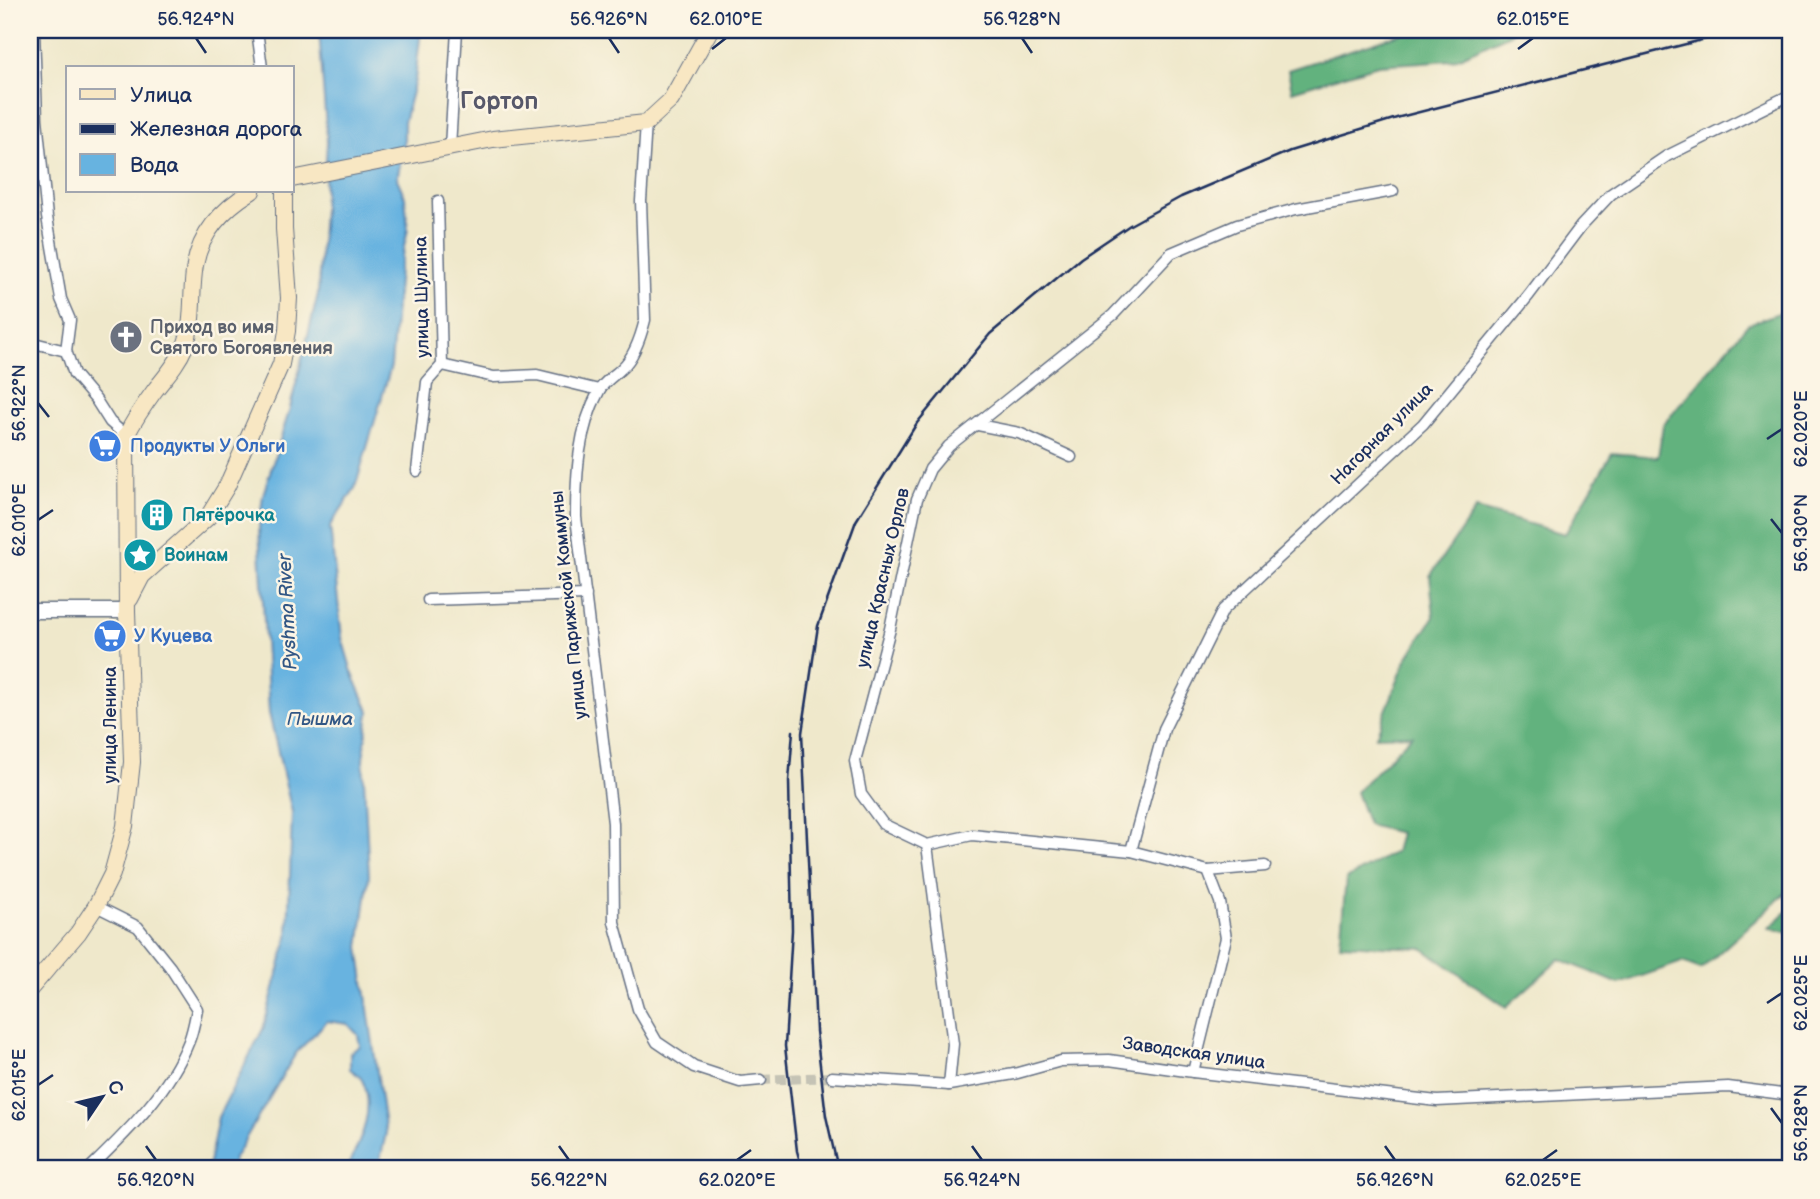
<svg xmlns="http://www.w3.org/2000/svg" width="1820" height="1199" font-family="'Balsamiq Sans',sans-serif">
<rect width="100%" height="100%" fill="#fcf5e5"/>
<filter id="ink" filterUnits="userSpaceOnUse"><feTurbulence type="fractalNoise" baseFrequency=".0143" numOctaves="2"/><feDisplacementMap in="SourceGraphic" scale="14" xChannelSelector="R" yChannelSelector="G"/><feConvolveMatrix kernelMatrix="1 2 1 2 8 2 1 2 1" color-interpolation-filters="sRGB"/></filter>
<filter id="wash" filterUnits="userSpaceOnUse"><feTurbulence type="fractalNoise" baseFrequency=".00686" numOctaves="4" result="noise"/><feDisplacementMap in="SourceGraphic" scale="28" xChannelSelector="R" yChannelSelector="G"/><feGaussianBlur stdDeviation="1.57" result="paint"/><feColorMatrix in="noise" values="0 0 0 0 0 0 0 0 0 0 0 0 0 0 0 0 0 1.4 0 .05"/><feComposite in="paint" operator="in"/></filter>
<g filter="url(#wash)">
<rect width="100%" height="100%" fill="#efe8cb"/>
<g fill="#62b27e" stroke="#3e706e" stroke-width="2">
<polygon points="1413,30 1514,30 1510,34 1453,60 1378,65 1292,91 1288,70"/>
<polygon points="1790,309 1790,889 1701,969 1682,962 1619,984 1560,959 1506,1007 1422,948 1340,944 1346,879 1395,852 1400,833 1368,825 1356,792 1412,735 1376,736 1406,660 1434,617 1430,576 1476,509 1565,534 1612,453 1658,457 1663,425 1748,324"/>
<polygon points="1790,909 1790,933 1769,928"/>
</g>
<path fill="#67b3e0" stroke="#41719f" stroke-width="2" d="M319 30H421L415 80 404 122V145L397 179 405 197 408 229 399 269 391 366 355 488 330 526 342 638 352 672 369 711 363 760 369 876 359 947 386 1133 378 1169H347C359 1144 377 1108 362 1080 360 1076 354 1072 350 1069V1053L360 1046 358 1035 348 1024 327 1021 296 1053 234 1158 232 1169H208L218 1117 263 1029 288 936 292 812 269 713 259 528 263 495 290 408 318 294 327 142Z"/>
</g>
<g filter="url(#ink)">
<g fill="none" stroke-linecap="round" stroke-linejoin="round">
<polyline stroke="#c5c3b5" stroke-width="10" stroke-dasharray="10 5" stroke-linecap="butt" points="761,1080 832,1077"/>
<defs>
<g id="minor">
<polyline points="34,30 37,119 47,217 61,299 70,320 66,351 74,374 96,400 110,422 126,436"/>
<polyline points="257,30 262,68"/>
<path d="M646 123 641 201 645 320C641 336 634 357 622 368 614 376 604 381 599 391 578 429 576 475 576 517L613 823 614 922 638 1009 657 1042 694 1067 740 1082 761 1080"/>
<polyline points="450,147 457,30"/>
<polyline points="30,342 66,351"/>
<polyline points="442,365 494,377 537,375 599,390"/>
<polyline points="978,425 1019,433 1071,457"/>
<polyline points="417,471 427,382 442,365 438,201"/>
<polyline points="428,600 586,595"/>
<polyline points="927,845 972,835 1131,851 1208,871 1265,866"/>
<polyline points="1131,851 1164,729 1223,610 1423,424 1529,295 1581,226 1611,194 1667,156 1790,95"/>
<polyline points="1193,1072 1226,938 1220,902 1208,871"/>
<polyline points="832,1077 949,1085 1014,1074 1061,1061 1109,1060 1193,1072 1437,1101 1728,1087 1790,1095"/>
<polyline points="949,1085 953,1044 927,845 883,824 861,794 855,761 890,629 917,499 930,469 949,446 1113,315 1171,253 1237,225 1296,209 1393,191"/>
<path d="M89 1169C127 1132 169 1092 189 1041 193 1031 195 1019 197 1009L170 967 138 927 96 906"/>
</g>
<polyline id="tertiary" points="30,611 127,611"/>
<g id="secondary">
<polyline points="292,179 493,139 646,123 671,100 710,30"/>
<polyline points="130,599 142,576 208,517 227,486 281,364 287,331 289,298 284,229 284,191"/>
<path d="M30 989 78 933 96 906 112 874 125 826 132 762 127 611 126 436C134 420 144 405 155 390 166 376 178 363 185 346 195 320 190 292 195 265 201 232 224 208 252 191"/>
</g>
</defs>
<use href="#minor" stroke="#657084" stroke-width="13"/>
<use href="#tertiary" stroke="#657084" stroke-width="17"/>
<use href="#secondary" stroke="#657084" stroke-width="18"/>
<use href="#minor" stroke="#fff" stroke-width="10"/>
<use href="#tertiary" stroke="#fff" stroke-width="14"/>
<use href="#secondary" stroke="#f8e7c3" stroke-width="16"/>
<g stroke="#1b2f5e" stroke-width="2.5">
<polyline points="793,731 789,781 792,930 785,1046 797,1151 802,1169"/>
<polyline points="838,1169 826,1116 816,1031 802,733 818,626 856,521 917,423 990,334 1081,258 1130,225 1181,197 1290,151 1400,117 1741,30"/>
</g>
</g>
</g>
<path fill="none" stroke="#1b2f5e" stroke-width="2.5" d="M196 38 206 53M609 38 619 53M1022 38 1032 53M712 49 726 38M1518 49 1533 38M38 403 49 417M1767 439 1782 429M1771 519 1782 533M38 520 53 510M1767 1003 1782 993M38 1085 53 1075M1771 1108 1782 1123M146 1146 156 1160M559 1146 569 1160M972 1146 982 1160M1385 1146 1395 1160M737 1160 751 1150M1543 1160 1557 1150"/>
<defs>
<symbol id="church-disc" viewBox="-11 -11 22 22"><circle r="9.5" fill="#6b7280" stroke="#fcf5e5"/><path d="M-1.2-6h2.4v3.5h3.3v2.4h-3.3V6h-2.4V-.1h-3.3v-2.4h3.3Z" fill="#fff"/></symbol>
<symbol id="supermarket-disc" viewBox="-11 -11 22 22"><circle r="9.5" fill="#3f7fe0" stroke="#fcf5e5"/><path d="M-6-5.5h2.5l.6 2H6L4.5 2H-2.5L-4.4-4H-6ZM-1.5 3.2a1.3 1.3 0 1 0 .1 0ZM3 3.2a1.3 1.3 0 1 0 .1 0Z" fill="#fff"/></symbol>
<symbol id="building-disc" viewBox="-11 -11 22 22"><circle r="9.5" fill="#0f9aa8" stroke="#fcf5e5"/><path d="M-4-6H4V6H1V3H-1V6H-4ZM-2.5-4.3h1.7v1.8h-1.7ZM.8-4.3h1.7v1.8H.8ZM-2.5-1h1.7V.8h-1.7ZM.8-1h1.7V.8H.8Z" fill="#fff"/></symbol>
<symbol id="sight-disc" viewBox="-11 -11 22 22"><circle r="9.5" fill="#0f9aa8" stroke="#fcf5e5"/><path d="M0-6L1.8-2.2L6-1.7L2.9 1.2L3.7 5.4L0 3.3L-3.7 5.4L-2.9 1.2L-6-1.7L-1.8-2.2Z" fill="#fff"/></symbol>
</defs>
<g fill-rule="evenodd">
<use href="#church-disc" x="107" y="318" width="38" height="38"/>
<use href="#supermarket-disc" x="86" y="427" width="38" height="38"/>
<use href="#building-disc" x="138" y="496" width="38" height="38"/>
<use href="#sight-disc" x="121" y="536" width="38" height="38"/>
<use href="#supermarket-disc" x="91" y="617" width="38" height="38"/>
</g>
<g text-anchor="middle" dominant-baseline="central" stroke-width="5" stroke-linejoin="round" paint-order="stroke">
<g font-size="18" fill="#1b2f5e" stroke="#fcf5e5">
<text transform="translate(422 297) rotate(-91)">улица Шулина</text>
<text transform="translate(1382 434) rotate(-45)">Нагорная улица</text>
<text transform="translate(883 578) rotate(-77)">улица Красных Орлов</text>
<text transform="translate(569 605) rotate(-96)">улица Парижской Коммуны</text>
<text transform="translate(110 725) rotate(-90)">улица Ленина</text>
<text transform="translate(1194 1053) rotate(8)">Заводская улица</text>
</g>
<g font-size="18" font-weight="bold" fill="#5b616d" stroke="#fcf5e5" text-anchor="start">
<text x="150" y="327">Приход во имя<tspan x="150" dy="21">Святого Богоявления</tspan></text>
</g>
<g font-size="18" font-weight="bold" fill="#366cbe" stroke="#fcf5e5" text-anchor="start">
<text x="130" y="446">Продукты У Ольги</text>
<text x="134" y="636">У Куцева</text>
</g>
<g font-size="18" font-weight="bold" fill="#0d838f" stroke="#fcf5e5" text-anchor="start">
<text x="182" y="515">Пятёрочка</text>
<text x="164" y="555">Воинам</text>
</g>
<g font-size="19" font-style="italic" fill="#325785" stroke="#fcf5e5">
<text transform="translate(288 612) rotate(-93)">Pyshma River</text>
<text x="320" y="719">Пышма</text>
</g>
<g font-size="24" font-weight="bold" fill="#57586a" stroke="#fcf5e5">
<text x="499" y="101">Гортоп</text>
</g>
</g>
<rect width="1820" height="1199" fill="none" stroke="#fcf5e5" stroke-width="77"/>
<rect x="66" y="66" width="228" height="126" fill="#fcf5e5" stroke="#a2a6af" stroke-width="2"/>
<rect x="80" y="89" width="35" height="10" fill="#f8e7c3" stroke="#a2a6af" stroke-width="2"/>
<text x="130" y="102" font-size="21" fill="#1b2f5e">Улица</text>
<rect x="80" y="124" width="35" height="10" fill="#1b2f5e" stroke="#a2a6af" stroke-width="2"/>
<text x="130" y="136" font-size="21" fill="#1b2f5e">Железная дорога</text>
<rect x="80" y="154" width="35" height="21" fill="#67b3e0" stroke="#a2a6af" stroke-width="2"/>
<text x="130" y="172" font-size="21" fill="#1b2f5e">Вода</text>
<g transform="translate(102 1097) rotate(55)" stroke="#fcf5e5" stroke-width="5" paint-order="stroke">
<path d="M0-5L12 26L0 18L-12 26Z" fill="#1b2f5e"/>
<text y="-10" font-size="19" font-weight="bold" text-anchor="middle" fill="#1b2f5e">С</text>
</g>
<rect x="38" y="38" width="1744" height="1122" fill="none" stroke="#1b2f5e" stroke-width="2.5"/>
<g font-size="18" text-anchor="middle" fill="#1b2f5e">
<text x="196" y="25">56.924°N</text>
<text x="609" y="25">56.926°N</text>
<text x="726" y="25">62.010°E</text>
<text x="1022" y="25">56.928°N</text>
<text x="1533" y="25">62.015°E</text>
<text transform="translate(19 403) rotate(-90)" y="6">56.922°N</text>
<text transform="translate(1801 429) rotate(-90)" y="6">62.020°E</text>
<text transform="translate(19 520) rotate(-90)" y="6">62.010°E</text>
<text transform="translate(1801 533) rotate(-90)" y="6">56.930°N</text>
<text transform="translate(1801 993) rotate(-90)" y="6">62.025°E</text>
<text transform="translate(19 1085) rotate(-90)" y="6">62.015°E</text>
<text transform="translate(1801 1123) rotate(-90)" y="6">56.928°N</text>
<text x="156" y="1186">56.920°N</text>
<text x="569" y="1186">56.922°N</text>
<text x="737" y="1186">62.020°E</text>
<text x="982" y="1186">56.924°N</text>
<text x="1395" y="1186">56.926°N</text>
<text x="1543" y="1186">62.025°E</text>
</g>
</svg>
